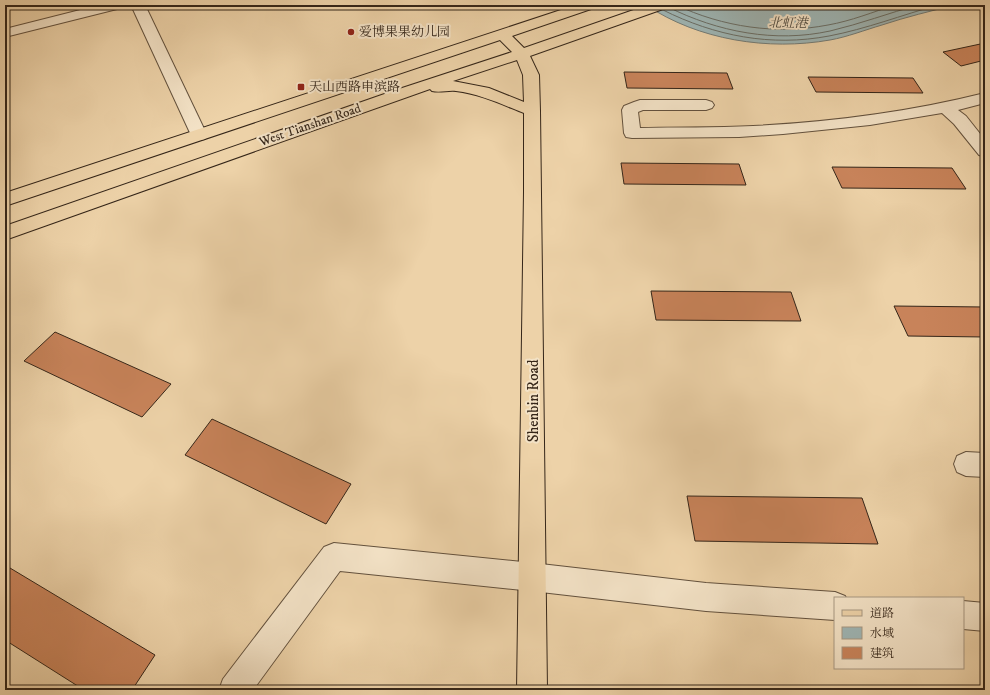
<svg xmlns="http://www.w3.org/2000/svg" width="990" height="695" font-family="'IM FELL DW Pica','Noto Serif SC',serif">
<rect width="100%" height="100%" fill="#edd2a8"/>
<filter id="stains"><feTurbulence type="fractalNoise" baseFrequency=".005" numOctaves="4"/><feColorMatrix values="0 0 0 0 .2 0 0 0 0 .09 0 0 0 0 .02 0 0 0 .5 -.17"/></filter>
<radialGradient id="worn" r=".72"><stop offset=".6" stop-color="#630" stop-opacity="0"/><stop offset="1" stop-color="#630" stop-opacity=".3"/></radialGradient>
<path fill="#9eb5b4" stroke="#747c76" d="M646 5H955C931 11 906 17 882 25 865 30 847 37 830 40 768 51 698 40 646 5Z"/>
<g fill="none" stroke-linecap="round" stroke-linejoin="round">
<g stroke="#6a6e66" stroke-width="1">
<path d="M676 5C723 27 776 35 828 25 851 21 873 12 895 5"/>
<path d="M668 7C718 32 775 43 830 31 860 24 889 13 918 5"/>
<path d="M663 10C715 36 771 47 829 36 866 29 902 15 938 5"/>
</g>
</g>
<g fill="#c8835a" stroke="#352619">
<polygon points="985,43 985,60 961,66 943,52"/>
<polygon points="624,72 727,73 733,89 627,88"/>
<polygon points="808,77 913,78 923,93 816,92"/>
<polygon points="621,163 739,164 746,185 624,184"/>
<polygon points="832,167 952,168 966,189 842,188"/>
<polygon points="651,291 791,292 801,321 656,320"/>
<polygon points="894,306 985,307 985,337 908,336"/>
<polygon points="55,332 171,384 142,417 24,361"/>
<polygon points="212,419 351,484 326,524 185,455"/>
<polygon points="687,496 862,498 878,544 695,541"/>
<polygon points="10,568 155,655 132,690 84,690 5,640 5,574"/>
</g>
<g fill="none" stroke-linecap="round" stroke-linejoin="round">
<defs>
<g id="minor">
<polygon points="100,5 123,5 121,8 5,37 5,29"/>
<polygon points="131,5 145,5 207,135 205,139 199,140 193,139 191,135"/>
<path d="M985 93V103L958 110 966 116 985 140V157L979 155 954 124 942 113 870 125 783 134 739 137 632 138 626 137 624 133 622 110 624 106 634 102 640 100H706L712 102 714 105 712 108 706 110H643L638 112 640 128C677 127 715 128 753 126 831 122 909 112 985 93Z"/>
<polygon points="966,452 985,453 985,477 966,476 957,472 954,464 957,456"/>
<polygon points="334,543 532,563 706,583 835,592 845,596 846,598 835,598 835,620 706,611 532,591 340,571 253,690 219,690 223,679 324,547"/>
<polygon points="963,601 985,603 985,631 963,629"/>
</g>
<path id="major" d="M576 5H596L594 8 512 36 524 48 648 5H668L666 8 530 56 539 75 540 111 547 690H517L524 192V113C501 104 480 94 456 91 448 90 440 93 432 91L430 89 5 240V226L396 90 512 52 500 40 5 206V193ZM517 60 523 75 524 102 489 88 453 81Z"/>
</defs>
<use href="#minor" stroke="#63513d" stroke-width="2"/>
<use href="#major" stroke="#352619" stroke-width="2"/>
<use href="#minor" fill="#f3e2c6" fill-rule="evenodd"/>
<use href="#major" fill="#edd2a8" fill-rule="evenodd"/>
</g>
<g fill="#8f2418" stroke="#f3e2c6" stroke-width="1.5">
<circle cx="351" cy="32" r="4"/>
<rect x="297" y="83" width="8" height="8" rx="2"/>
</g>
<g text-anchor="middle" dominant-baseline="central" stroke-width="4" stroke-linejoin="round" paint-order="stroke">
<g font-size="13" font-style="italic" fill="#4f4a40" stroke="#f3e2c6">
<text transform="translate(788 23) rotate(1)">北虹港</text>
</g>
<g font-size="13" fill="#352619" stroke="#f3e2c6" text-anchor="start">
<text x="359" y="32">爱博果果幼儿园</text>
<text x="309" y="87">天山西路申滨路</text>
</g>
<g font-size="13" fill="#352619" stroke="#f3e2c6">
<text transform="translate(310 125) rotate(-19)">West Tianshan Road</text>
</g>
<g font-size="15" fill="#352619" stroke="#f3e2c6">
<text transform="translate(533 401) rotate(-90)">Shenbin Road</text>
</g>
</g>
<rect width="990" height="695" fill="none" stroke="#edd2a8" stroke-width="20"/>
<rect x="6" y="6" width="978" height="683" fill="none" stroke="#352619" stroke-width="2"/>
<rect x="10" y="10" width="970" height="675" fill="none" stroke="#352619"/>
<rect x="834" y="597" width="130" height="72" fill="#f3e2c6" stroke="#a79781"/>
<rect x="842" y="610" width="20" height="6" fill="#edd2a8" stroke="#a79781"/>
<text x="870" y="617" font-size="12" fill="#352619">道路</text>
<rect x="842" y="627" width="20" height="12" fill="#9eb5b4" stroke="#a79781"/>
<text x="870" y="637" font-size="12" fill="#352619">水域</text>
<rect x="842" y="647" width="20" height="12" fill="#c8835a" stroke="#a79781"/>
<text x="870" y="657" font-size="12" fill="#352619">建筑</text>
<rect width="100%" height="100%" filter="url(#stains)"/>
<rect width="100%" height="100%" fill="url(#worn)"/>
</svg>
